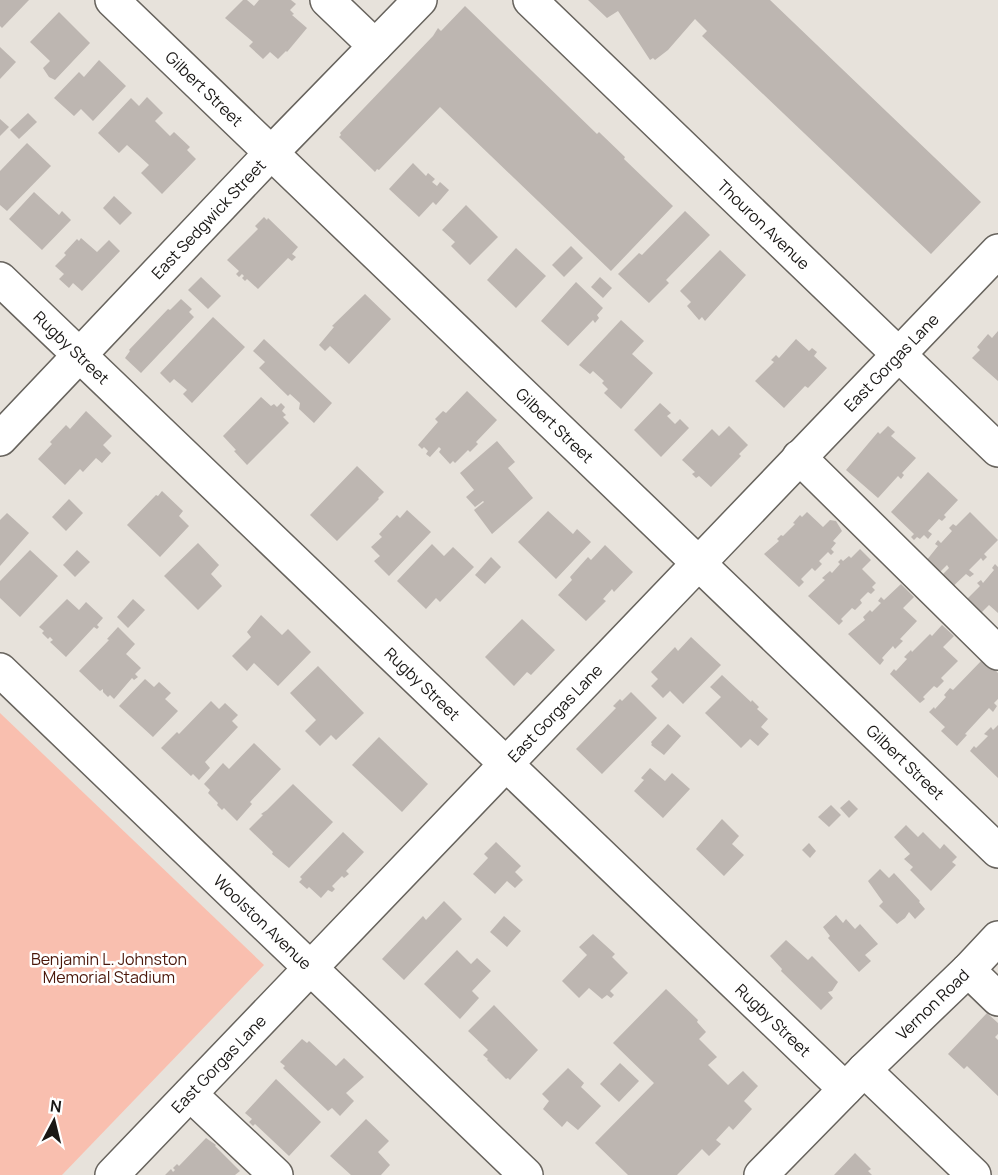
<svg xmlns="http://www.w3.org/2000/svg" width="998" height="1175" font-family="Manrope,sans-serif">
<rect width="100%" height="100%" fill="#e7e2db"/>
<polygon fill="#f9bfaf" points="0,713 264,965 62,1175 0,1175"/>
<g fill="#bdb6b1">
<polygon points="0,0 29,0 2,28 0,26"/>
<polygon points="243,0 247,0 254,6 259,0 291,0 296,4 290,10 294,14 292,15 307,28 287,52 286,51 278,59 270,52 263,59 249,46 253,42 225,18"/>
<polygon points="588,0 770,0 981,202 931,254 702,36 707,31 695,19 668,50 655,60 653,58 650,60 618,11 607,18"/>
<polygon points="465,6 597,134 599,132 625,157 624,159 673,206 611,271 440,107 379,170 377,169 375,172 339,137 341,135 340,133 433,36 438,28 441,31"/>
<polygon points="59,12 90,43 55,80 49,77 43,68 50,61 30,42"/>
<polygon points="0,47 16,62 0,79"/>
<polygon points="99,60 126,86 93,121 81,109 74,116 54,98 79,72 84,77"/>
<polygon points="147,97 163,113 155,121 170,136 174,132 190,147 187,150 196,159 162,194 141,173 149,165 137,154 127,145 119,153 98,133 131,98 139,106"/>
<polygon points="28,113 37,122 19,139 10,130"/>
<polygon points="0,119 9,127 0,136"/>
<polygon points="27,143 51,166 7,211 0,205 0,171"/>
<polygon points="413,163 426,176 428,173 435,179 432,182 437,186 440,182 449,190 436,205 433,202 419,217 389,189"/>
<polygon points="34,192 59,215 62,211 71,220 42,250 9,219"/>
<polygon points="114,196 132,213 120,225 103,208"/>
<polygon points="466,205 498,237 470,265 451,246 455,242 442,230"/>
<polygon points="685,211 710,235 666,280 669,283 649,303 618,274 639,253 642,255"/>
<polygon points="264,217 267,220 268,218 298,247 292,254 296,257 292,261 288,258 258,289 247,279 245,281 242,278 244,276 242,274 239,277 236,274 239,271 227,260 258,229 255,226"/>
<polygon points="81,238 97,252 109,240 120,251 82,291 73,283 69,288 59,279 64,274 55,266 66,255 64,253 77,239 79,241"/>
<polygon points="571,246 583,258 564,277 552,265"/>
<polygon points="516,248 546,276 516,308 487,280"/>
<polygon points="720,250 746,275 705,321 702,317 699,320 687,306 691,302 680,291"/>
<polygon points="201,277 221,296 208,309 188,290"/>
<polygon points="600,277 612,288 603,298 591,287"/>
<polygon points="576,282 603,308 597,315 599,318 595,323 593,320 568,346 541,321"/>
<polygon points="365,294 391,319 349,364 330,346 325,351 319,345 334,327 332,326"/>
<polygon points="181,299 192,309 189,312 194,317 141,373 125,358 130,351 129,350 168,309 170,310"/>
<polygon points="213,317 245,347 192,403 183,394 187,390 174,379 170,383 160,373"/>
<polygon points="621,320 644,341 632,354 653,373 621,409 604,393 608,389 602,383 604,381 593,371 590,374 579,365"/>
<polygon points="998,331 998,381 972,358 980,350 977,347 988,334 992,338"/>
<polygon points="264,339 332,403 314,423 299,409 300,403 290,394 288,396 259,368 265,362 253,351"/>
<polygon points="796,339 809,351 812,348 817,352 814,356 827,368 808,388 805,386 784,408 755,381 774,362 771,360 776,355 779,358"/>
<polygon points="467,391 497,420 476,442 478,444 470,452 468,450 455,463 453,461 450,464 439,452 441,449 439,447 430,457 426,454 428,451 424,447 422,449 418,445 438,422 435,419 443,411 446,413"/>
<polygon points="261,397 271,406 274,404 277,407 281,403 285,407 282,411 286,415 283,417 289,423 247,465 234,451 236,450 223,436"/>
<polygon points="660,403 671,413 667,416 675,424 680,419 689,428 661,457 634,430"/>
<polygon points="86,411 112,436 103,445 111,453 102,463 96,458 83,472 80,469 65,485 38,459 52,444 50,442 66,425 70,429"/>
<polygon points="729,426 748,445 739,454 741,456 711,487 699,476 696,478 692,474 695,472 682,460 712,429 719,436"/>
<polygon points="888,426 895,432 891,436 916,458 902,473 904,475 901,479 898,476 878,498 846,470 878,432 880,434"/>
<polygon points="497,441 515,462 508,468 533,498 492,534 474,510 484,502 483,501 475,507 466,497 474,490 460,473"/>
<polygon points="357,466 384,492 378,498 379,499 337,541 310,515"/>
<polygon points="928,472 958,500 944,515 946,517 942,521 939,519 928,531 932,534 928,539 924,535 920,539 917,537 914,540 911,537 914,534 891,512"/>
<polygon points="162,491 183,511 179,516 189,526 160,557 127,525 156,495 158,496"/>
<polygon points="69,499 83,513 66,531 52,517"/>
<polygon points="407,510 431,532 389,576 374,561 380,556 371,547 382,537 379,534 397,515 400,518"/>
<polygon points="548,511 573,534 577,529 591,542 556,579 518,542"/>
<polygon points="807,512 823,527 830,520 836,521 842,531 833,541 836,543 831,549 834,552 831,555 828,552 819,561 822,564 815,571 812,568 801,579 804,582 799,587 764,554 779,541 777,539 781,535 783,536 795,524 793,523 800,515 802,517"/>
<polygon points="970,512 998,540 984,554 987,557 983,561 981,558 969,570 974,574 970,577 966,574 948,591 937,580 949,568 947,565 939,573 926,561 938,546 935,544 938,540 941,543 952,531 949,528 953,524 956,526"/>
<polygon points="7,513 29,533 0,566 0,520"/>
<polygon points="198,543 219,565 211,574 222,586 198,610 164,576"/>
<polygon points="432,544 444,556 453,547 474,567 440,602 436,598 426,609 397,581"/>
<polygon points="605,545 633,572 614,592 612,589 603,599 606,601 586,621 558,595 572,580 570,577 588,557 591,560"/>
<polygon points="860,549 871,560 862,569 876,583 872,587 875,590 871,594 868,592 860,600 862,603 855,610 852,608 841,619 843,621 839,625 808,596 825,580 822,578 830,571 832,573 840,564 838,562 841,559 843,561 849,556 851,558"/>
<polygon points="30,550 58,576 20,617 0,598 0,581"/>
<polygon points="77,550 90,562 75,577 63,565"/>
<polygon points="491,557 501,567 485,584 475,575"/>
<polygon points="995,564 998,567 998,613 989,605 981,613 966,600 980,586 977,583 981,580 983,583 994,570 992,568"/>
<polygon points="901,584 914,597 903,608 917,621 900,639 903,641 895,649 893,646 882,658 884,660 880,665 848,634 865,620 863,617 870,610 872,612 881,603 878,601 881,597 884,600"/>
<polygon points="67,599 79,610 86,602 103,618 97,625 99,627 97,629 94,627 66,657 50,642 53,640 50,637 48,639 42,633 44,631 39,627"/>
<polygon points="133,599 145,610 128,628 117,617"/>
<polygon points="261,615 282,635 288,629 311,652 278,686 254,663 247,671 232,656 251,637 247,632"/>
<polygon points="522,619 555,650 531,675 527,672 514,686 485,657"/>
<polygon points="942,625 954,636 943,647 958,661 941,678 944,681 937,688 934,686 923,697 925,699 920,703 890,674 894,669 896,671 907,659 904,657 911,650 912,652 930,634 932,636"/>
<polygon points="118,627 135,644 126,654 141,668 135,674 138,677 134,680 132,678 114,699 110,695 108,697 103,692 103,689 100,691 79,671 109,640 107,639"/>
<polygon points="691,637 721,665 683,704 670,691 663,698 651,686 658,679 651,672 675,647 678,651"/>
<polygon points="984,658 998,673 998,699 994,703 997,706 993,712 989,708 965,734 967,735 957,746 941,731 945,727 929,712 934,707 935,709 946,697 944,695 950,688 953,690"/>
<polygon points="318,666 364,713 336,740 331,735 320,746 305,731 316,720 290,693"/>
<polygon points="722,675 751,702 752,700 759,707 757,709 768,719 761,727 769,734 758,746 750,739 741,748 705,713 721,697 710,687"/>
<polygon points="145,679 154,687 159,682 171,693 165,699 178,711 153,737 119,706"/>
<polygon points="631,692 657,718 602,774 576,749 616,708 613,706 620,699 622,701"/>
<polygon points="211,701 219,709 225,703 238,715 232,721 238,727 205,762 210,768 199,780 193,774 191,776 161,748 177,732 179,734"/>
<polygon points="668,724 681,736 664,755 651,745 652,744 651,742"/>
<polygon points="998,725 998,778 970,751 974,746 976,748 988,736 984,734 991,727 993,730"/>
<polygon points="379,737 428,784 402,812 352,765"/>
<polygon points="254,743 281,769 250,802 252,804 237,821 224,808 222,810 217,805 218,803 208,793 210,790 204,784 223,763 229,769"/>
<polygon points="650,768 665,781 672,773 690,789 663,818 634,791 644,780 641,778"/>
<polygon points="293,784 333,822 289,868 272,854 273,852 249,829 263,815 261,814 267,810"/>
<polygon points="849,800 858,809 849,818 840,808"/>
<polygon points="831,805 841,815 829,827 818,817"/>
<polygon points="722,819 739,836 732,844 744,855 724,876 696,849"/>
<polygon points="906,825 918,837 923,832 940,849 944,844 957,857 952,862 956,865 931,891 910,870 913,867 904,859 910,854 894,837"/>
<polygon points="343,832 364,852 346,871 349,874 344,878 342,876 332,886 335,889 332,892 328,890 321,898 309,887 307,889 299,882 302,879 300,877"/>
<polygon points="496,842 521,866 515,872 523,880 515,888 507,881 495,894 473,874 488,858 484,854"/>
<polygon points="809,843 816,851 810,858 802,850"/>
<polygon points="880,869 889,878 894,873 920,901 919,902 925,909 915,919 909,912 905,918 897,924 879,906 883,902 868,881"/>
<polygon points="444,901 462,919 404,980 382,959 423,916 426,920"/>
<polygon points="836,915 843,923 846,919 855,929 860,924 878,944 865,955 871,961 859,972 828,938 830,936 823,927"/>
<polygon points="504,916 521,931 507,947 490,932"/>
<polygon points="593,934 615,954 612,957 628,973 610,991 614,995 611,998 607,995 602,999 589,988 579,998 562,981 587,955 579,947"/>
<polygon points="786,940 808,960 812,956 838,982 832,991 828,992 833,998 821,1010 781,971 782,969 770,956"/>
<polygon points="457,950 471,964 477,958 491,971 472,991 479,998 460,1019 424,984"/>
<polygon points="666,989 698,1020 697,1022 706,1032 699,1039 717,1057 708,1065 728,1085 743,1071 758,1086 744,1101 752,1109 733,1130 729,1126 716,1140 721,1144 709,1156 702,1149 677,1175 628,1175 595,1143 654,1083 613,1043"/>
<polygon points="494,1005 538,1050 510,1080 508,1078 506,1079 487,1060 488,1059 483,1055 488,1050 468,1031"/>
<polygon points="987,1013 998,1023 998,1034 995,1037 998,1040 998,1096 967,1066 964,1069 948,1054"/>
<polygon points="302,1039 307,1043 309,1041 336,1066 344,1058 364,1077 346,1093 354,1101 340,1116 332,1108 328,1111 283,1068 285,1066 280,1062"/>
<polygon points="620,1063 639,1081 619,1102 600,1084"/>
<polygon points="568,1068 584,1083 581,1087 601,1106 578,1130 567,1121 562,1127 543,1109 549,1101 542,1094"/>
<polygon points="276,1079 321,1122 289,1156 255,1124 253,1126 249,1122 252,1119 245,1113"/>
<polygon points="366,1119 389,1141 378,1152 390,1165 381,1175 351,1175 330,1156"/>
<polygon points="206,1138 216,1145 215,1146 240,1171 235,1175 165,1175 171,1169 173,1172 175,1170 173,1168 177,1164 179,1166"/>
<polygon points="855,1153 871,1169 868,1171 872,1175 834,1175"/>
</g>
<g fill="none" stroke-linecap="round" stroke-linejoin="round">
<defs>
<g id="minor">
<path id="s1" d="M112 0 998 851"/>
<polyline points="327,0 375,46"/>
<path id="s2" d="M530 0 998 450"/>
<path id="s3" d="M0 279 845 1089"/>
<path id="s4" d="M0 439 271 153 420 0"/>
<polyline points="799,457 998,653"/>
<path id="s5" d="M0 670 526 1175"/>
<polyline points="968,970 998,999"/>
<polyline points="864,1070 974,1175"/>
<polyline points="190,1094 276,1175"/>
<path id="s6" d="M112 1175 998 251"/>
<path id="s7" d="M761 1175 864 1070 968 970 998 938"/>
</g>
</defs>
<use href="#minor" stroke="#67635d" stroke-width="36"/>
<use href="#minor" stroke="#fff" stroke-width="33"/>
</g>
<g text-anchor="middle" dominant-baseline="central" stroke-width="5" stroke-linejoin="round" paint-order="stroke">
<g font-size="16" fill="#191715" stroke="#fff">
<text stroke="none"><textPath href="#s1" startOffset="128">Gilbert Street</textPath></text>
<text stroke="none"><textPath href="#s4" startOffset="303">East Sedgwick Street</textPath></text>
<text stroke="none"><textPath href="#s2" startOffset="324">Thouron Avenue</textPath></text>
<text stroke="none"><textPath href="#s3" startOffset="99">Rugby Street</textPath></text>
<text stroke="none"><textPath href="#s6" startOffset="1126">East Gorgas Lane</textPath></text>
<text stroke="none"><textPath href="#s1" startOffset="614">Gilbert Street</textPath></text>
<text stroke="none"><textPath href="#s3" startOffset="585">Rugby Street</textPath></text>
<text stroke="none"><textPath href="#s6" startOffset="640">East Gorgas Lane</textPath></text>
<text stroke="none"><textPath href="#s1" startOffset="1100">Gilbert Street</textPath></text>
<text stroke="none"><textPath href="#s5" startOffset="364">Woolston Avenue</textPath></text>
<text stroke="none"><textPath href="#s7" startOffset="242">Vernon Road</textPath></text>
<text stroke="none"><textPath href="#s3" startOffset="1071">Rugby Street</textPath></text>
<text stroke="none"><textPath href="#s6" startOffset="154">East Gorgas Lane</textPath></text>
</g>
<g font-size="16" fill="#4a170a" stroke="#fff">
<text x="109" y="959">Benjamin L. Johnston<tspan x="109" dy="18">Memorial Stadium</tspan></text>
</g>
</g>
<g transform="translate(54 1121) rotate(7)" stroke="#ffffff" stroke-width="4.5" paint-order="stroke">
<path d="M0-4.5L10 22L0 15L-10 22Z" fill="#191715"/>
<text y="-9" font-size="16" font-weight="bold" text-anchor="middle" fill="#191715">N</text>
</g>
</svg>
